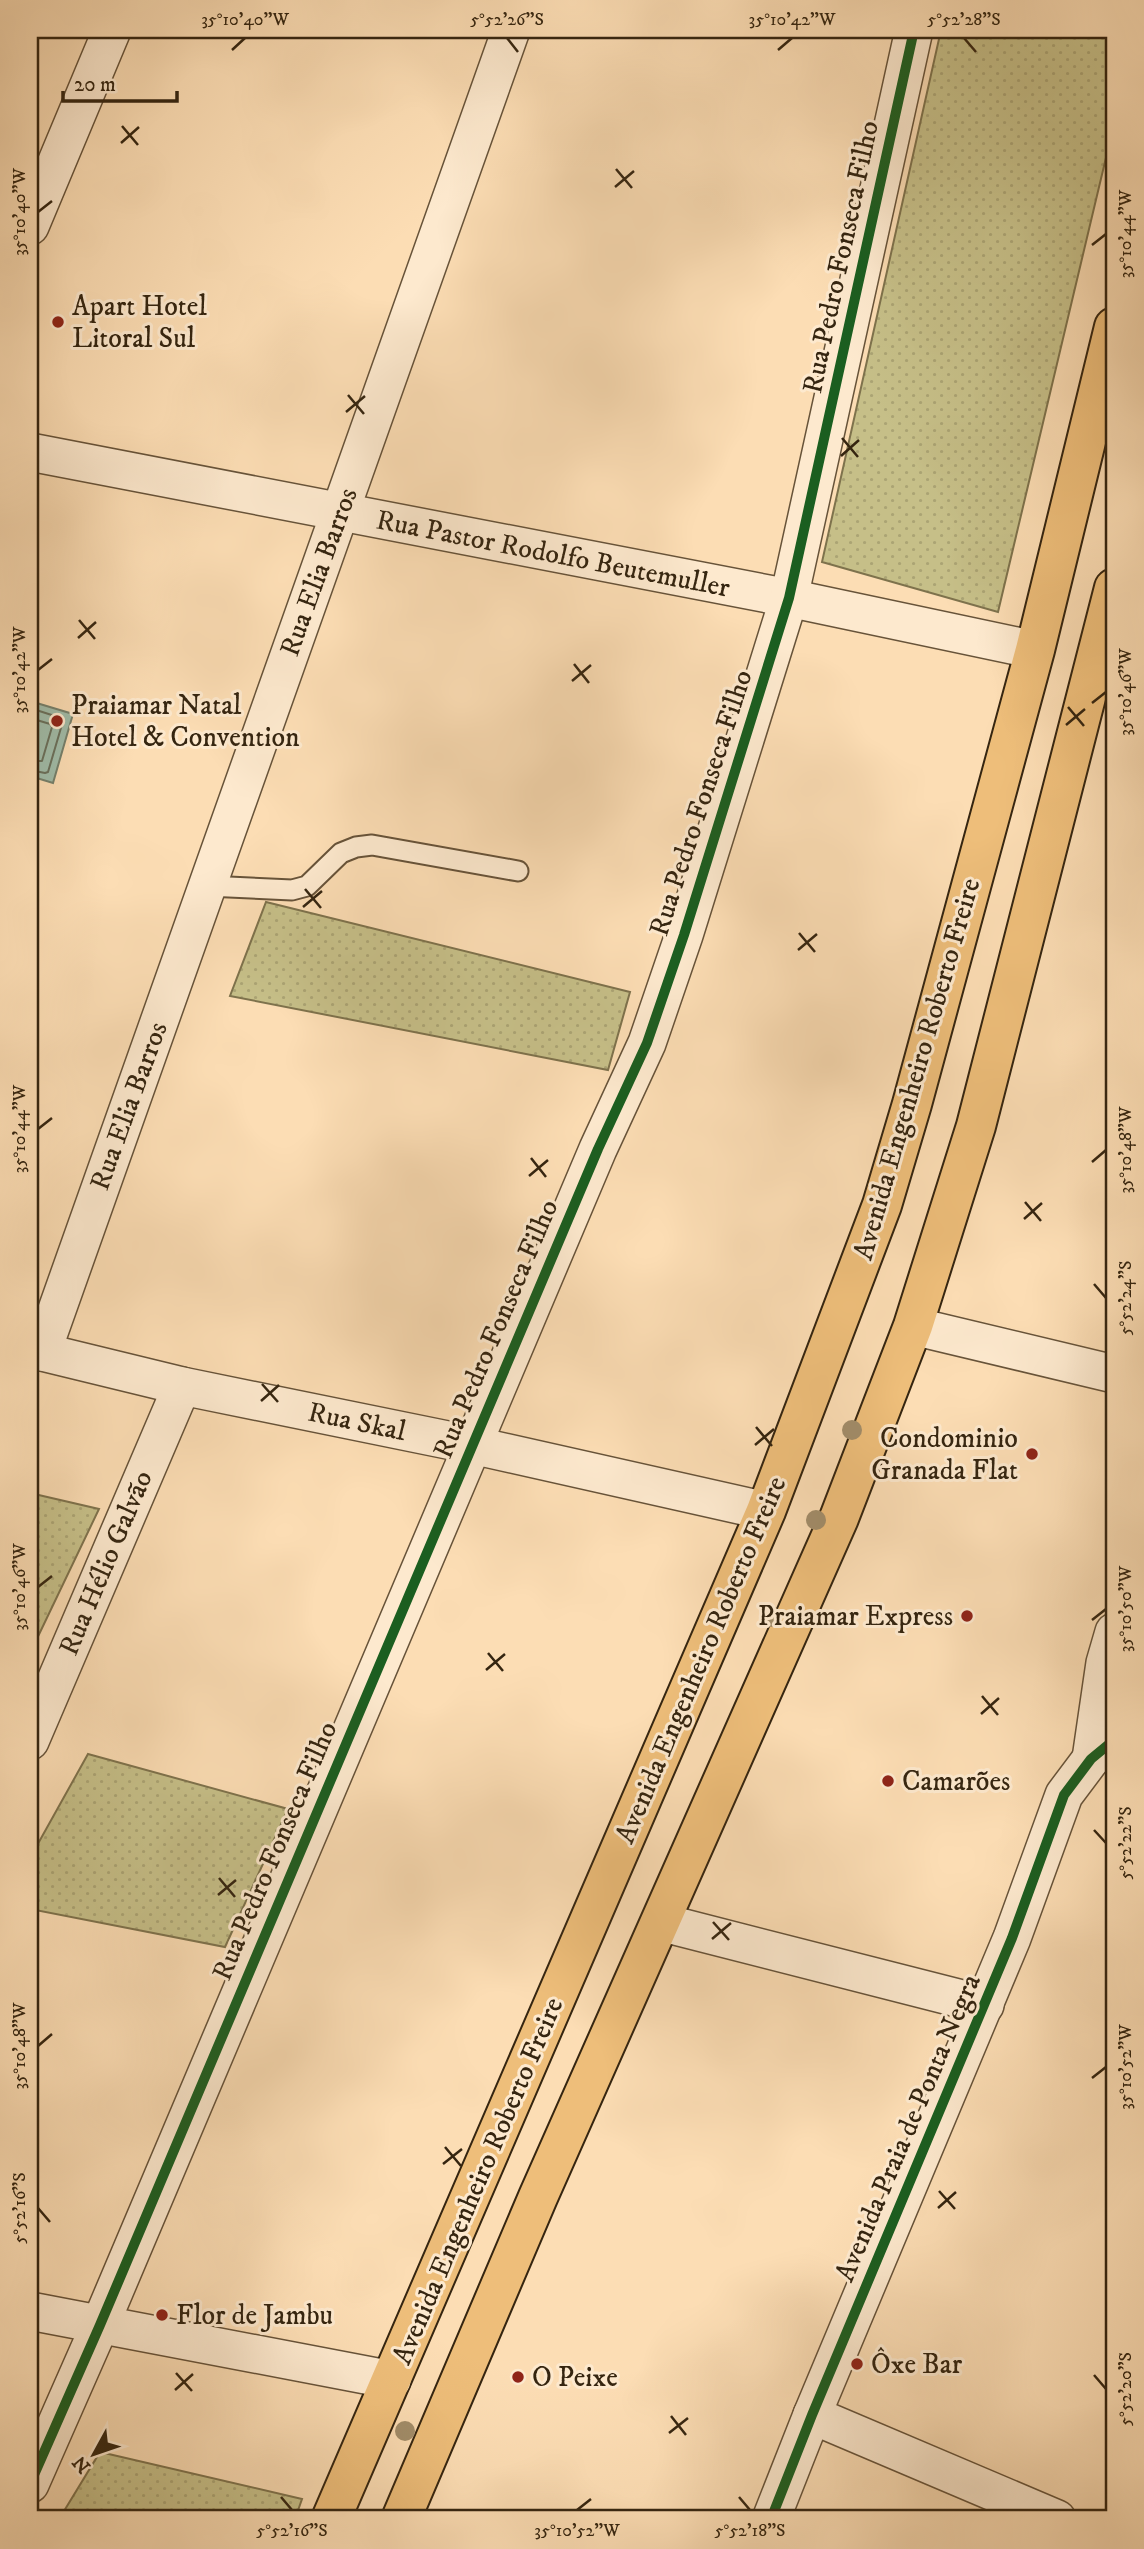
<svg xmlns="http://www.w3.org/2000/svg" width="1144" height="2549" font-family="'IM FELL DW Pica',serif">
<defs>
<pattern id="grass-dots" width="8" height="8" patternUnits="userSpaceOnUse" patternTransform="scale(1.75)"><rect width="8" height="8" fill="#c6bf88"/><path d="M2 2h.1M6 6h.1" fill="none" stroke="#aba474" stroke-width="1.8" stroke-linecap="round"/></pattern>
</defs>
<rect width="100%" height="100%" fill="#fcddb4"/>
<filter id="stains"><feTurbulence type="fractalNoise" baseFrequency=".00286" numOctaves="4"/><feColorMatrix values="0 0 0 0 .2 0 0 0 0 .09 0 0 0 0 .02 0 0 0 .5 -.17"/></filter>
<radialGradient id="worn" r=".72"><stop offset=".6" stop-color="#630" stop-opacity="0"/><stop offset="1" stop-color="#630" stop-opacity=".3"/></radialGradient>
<g fill="url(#grass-dots)" stroke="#7e724c" stroke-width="2">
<polygon points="941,30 1114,30 1114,124 998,612 822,562"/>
<polygon points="266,902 630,992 608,1070 230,996"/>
<polygon points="30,1493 99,1509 33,1647 30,1646"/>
<polygon points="88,1754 288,1809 225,1947 30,1909 30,1858"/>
<polygon points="100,2452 302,2499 295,2519 79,2519 61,2516"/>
</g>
<polygon fill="#a0bca9" stroke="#75806c" stroke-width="2" points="30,701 73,714 53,783 30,776"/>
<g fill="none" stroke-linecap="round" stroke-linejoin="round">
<g stroke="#6a705c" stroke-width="2">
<polyline points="30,708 61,718 63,721 48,772 45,773 30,770"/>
<polyline points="30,718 50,724 52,727 42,761 30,761"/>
</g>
<defs>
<polyline id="service" points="207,886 292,890 307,886 341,853 356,847 372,845 518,871"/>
<g id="minor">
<polyline points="30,226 112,30"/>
<polyline points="30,452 789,598 1035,650"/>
<polyline points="913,1326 1114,1374"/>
<polyline points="30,1349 182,1386 472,1445 766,1511"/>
<polyline points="42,1352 511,30"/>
<polyline points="30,1741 182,1386"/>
<polyline points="1091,1759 1105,1663 1114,1632"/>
<polyline points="660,1922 985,2005"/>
<polyline points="30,2311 392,2380"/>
<polyline points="812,2415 1057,2519"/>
<polyline points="30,2484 100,2325 598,1149 647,1043 684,935 789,598 914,30"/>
<polyline points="771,2519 812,2415 1012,1938 1064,1795 1091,1759"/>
</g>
<g id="primary">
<polyline points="331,2519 766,1511 882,1205 912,1104 1035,650 1114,327"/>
<polyline points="401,2519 538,2197 839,1518 913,1326 976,1126 1114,588"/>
</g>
</defs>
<use href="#service" stroke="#675339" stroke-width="23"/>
<use href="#minor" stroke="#675339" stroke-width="40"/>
<use href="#primary" stroke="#352510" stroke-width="42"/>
<use href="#service" stroke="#fde9ce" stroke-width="19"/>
<use href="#minor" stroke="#fde9ce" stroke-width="37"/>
<use href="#primary" stroke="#eebe7a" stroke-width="38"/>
<defs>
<g id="cycleway">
<polyline points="30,2484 100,2325 598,1149 647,1043 684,935 789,598 914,30"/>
<polyline points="771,2519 812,2415 1012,1938 1064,1795 1091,1759 1114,1740"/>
</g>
</defs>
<use href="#cycleway" stroke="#fde9ce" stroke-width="15"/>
<use href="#cycleway" stroke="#1b5e20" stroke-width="10"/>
</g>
<g fill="#a28d6a">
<circle cx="852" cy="1430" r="10"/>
<circle cx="816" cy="1520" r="10"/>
<circle cx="772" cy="1617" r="10"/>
<circle cx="405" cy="2431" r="10"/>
</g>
<path fill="none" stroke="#352510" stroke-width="2.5" d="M507 38 518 52M964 38 976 52M232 50 245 38M778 50 792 38M122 126 138 145M121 143 139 127M616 169 632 188M615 187 634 171M38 212 52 201M1092 245 1106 234M348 395 364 414M346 412 365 396M842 438 858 457M841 456 859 440M79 620 95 639M78 638 96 622M574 664 589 683M38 670 52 659M572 681 591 665M1092 703 1106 692M1068 707 1084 726M1066 725 1085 709M305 889 321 908M303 907 322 891M799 933 815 952M798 950 817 934M38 1129 52 1118M531 1158 546 1177M1092 1162 1106 1150M529 1176 548 1160M1025 1202 1041 1221M1024 1219 1042 1203M1094 1284 1106 1298M262 1384 278 1402M261 1401 279 1385M756 1427 772 1446M755 1445 774 1429M38 1587 52 1576M1092 1620 1106 1609M488 1653 503 1671M486 1670 505 1654M982 1696 998 1715M981 1714 999 1698M1094 1830 1106 1843M219 1878 235 1897M218 1895 236 1880M713 1922 729 1940M712 1939 731 1923M38 2046 52 2034M1092 2078 1106 2067M445 2147 461 2166M443 2164 462 2149M939 2191 955 2209M38 2208 50 2222M938 2208 956 2192M176 2373 192 2391M1094 2375 1106 2389M175 2390 193 2374M671 2416 686 2435M669 2433 688 2418M281 2497 292 2510M739 2497 750 2510M577 2510 591 2499"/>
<g fill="#8f2418" stroke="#fde9ce" stroke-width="2.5">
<circle cx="58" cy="322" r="7"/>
<circle cx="57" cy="721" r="7"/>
<circle cx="1032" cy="1454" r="7"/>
<circle cx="967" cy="1616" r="7"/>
<circle cx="888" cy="1781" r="7"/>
<circle cx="162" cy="2315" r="7"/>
<circle cx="857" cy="2364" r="7"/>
<circle cx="518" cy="2377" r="7"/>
</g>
<g text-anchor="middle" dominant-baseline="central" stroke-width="6" stroke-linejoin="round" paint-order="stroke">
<g font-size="28" fill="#352510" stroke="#fde9ce">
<text transform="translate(841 257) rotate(-78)">Rua Pedro Fonseca Filho</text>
<text transform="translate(553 554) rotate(11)">Rua Pastor Rodolfo Beutemuller</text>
<text transform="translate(319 572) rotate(-70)">Rua Elia Barros</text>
<text transform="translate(701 803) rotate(-72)">Rua Pedro Fonseca Filho</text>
<text transform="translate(917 1069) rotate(-74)">Avenida Engenheiro Roberto Freire</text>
<text transform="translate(129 1106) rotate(-70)">Rua Elia Barros</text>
<text transform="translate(496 1329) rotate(-67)">Rua Pedro Fonseca Filho</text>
<text transform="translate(357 1422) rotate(12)">Rua Skal</text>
<text transform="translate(106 1563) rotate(-67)">Rua Hélio Galvão</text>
<text transform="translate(701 1660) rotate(-67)">Avenida Engenheiro Roberto Freire</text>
<text transform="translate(275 1851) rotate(-67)">Rua Pedro Fonseca Filho</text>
<text transform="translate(908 2128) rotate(-67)">Avenida Praia de Ponta Negra</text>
<text transform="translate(478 2181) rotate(-67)">Avenida Engenheiro Roberto Freire</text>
</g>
<g font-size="28" fill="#352510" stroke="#fde9ce" text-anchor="start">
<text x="72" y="306">Apart Hotel<tspan x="72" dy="32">Litoral Sul</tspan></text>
<text x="71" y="705">Praiamar Natal<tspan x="71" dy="32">Hotel &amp; Convention</tspan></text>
<text x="1018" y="1438" text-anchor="end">Condominio<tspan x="1018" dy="32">Granada Flat</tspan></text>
<text x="953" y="1616" text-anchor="end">Praiamar Express</text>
<text x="902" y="1781">Camarões</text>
<text x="176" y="2315">Flor de Jambu</text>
<text x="871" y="2364">Ôxe Bar</text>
<text x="532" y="2377">O Peixe</text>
</g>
</g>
<rect width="1144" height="2549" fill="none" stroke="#fcddb4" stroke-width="77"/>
<g transform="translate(94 2454) rotate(230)" stroke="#fde9ce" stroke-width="5" paint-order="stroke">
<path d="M0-5L12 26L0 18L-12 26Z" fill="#352510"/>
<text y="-10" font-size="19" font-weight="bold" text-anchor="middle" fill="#352510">N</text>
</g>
<path d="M63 91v10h114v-10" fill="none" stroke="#352510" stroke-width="3.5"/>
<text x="74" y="91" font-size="21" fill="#352510" stroke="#fde9ce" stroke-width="5" paint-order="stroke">20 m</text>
<rect x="38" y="38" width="1068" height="2472" fill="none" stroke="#352510" stroke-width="2.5"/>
<g font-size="18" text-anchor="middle" fill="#352510">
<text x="245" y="25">35°10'40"W</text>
<text x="507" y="25">5°52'26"S</text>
<text x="792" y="25">35°10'42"W</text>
<text x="964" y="25">5°52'28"S</text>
<text transform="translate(19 212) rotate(-90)" y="6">35°10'40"W</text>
<text transform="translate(1125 234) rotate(-90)" y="6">35°10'44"W</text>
<text transform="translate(19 670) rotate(-90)" y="6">35°10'42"W</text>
<text transform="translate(1125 692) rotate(-90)" y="6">35°10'46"W</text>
<text transform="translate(19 1129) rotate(-90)" y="6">35°10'44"W</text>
<text transform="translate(1125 1150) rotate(-90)" y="6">35°10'48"W</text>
<text transform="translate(1125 1298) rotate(-90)" y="6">5°52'24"S</text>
<text transform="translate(19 1587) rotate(-90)" y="6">35°10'46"W</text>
<text transform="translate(1125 1609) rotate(-90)" y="6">35°10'50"W</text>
<text transform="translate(1125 1843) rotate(-90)" y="6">5°52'22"S</text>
<text transform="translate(19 2046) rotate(-90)" y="6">35°10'48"W</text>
<text transform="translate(1125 2067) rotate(-90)" y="6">35°10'52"W</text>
<text transform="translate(19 2208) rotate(-90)" y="6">5°52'16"S</text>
<text transform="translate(1125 2389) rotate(-90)" y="6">5°52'20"S</text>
<text x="292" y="2536">5°52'16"S</text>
<text x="577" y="2536">35°10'52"W</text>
<text x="750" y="2536">5°52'18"S</text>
</g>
<rect width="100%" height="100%" filter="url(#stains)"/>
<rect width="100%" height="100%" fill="url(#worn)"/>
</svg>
